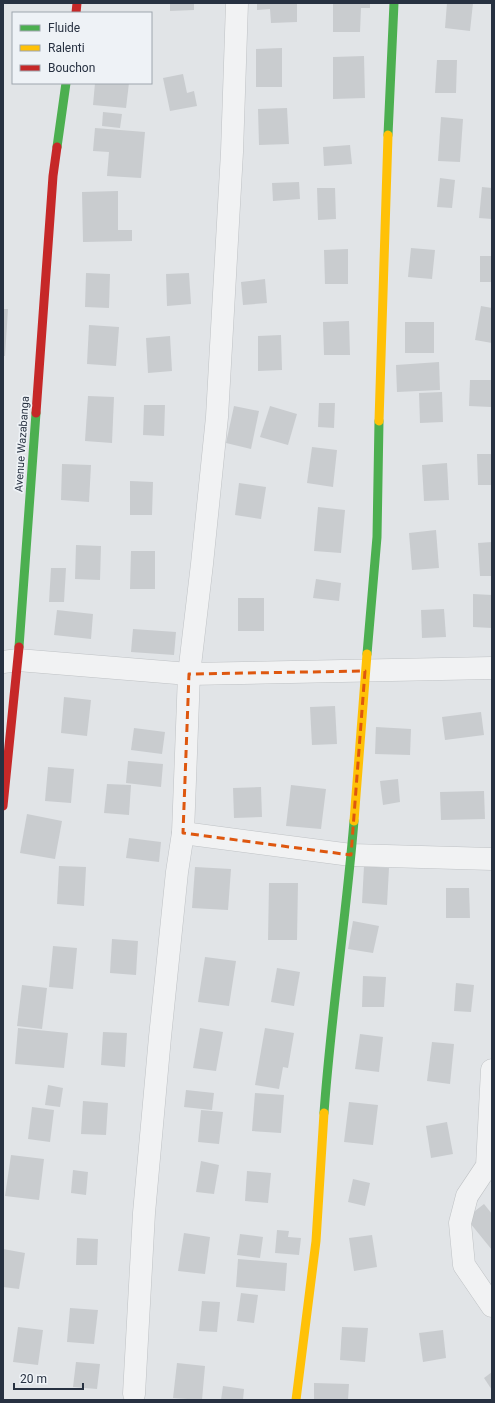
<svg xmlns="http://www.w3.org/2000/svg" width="495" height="1403" font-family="Roboto,sans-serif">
<rect width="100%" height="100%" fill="#e1e4e7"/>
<g fill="#c9cccf">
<polygon points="170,3 194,3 194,10 170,11"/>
<polygon points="257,3 297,3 297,22 271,23 270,9 257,10"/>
<polygon points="333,3 370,3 370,8 361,8 360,32 333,32"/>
<polygon points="447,3 473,3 470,31 445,28"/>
<polygon points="282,48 282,87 256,87 256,49"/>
<polygon points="364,56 365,98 333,99 333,57"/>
<polygon points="437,60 457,60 456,93 435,93"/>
<polygon points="183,74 187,93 194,91 197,106 170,111 163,78"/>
<polygon points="95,83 129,83 126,108 93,105"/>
<polygon points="287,108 289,144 259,145 258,109"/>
<polygon points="103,112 122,114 120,128 102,126"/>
<polygon points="441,117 463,119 460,162 438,161"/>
<polygon points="95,128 145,132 141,178 107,176 109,152 93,151"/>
<polygon points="350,145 352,164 324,166 323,147"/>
<polygon points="440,178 455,180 452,208 437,207"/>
<polygon points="299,182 300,199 273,201 272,183"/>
<polygon points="482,187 492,188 492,219 479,218"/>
<polygon points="317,188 335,188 336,219 318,220"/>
<polygon points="118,191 118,230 132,230 132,241 83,242 82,192"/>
<polygon points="411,248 435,250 432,279 408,277"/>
<polygon points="348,249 348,284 325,284 324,250"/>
<rect x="480" y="256" width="12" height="26"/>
<polygon points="86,273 110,274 109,308 85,307"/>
<polygon points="189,273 191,304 167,306 166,274"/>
<polygon points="265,279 267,303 243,305 241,282"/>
<polygon points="481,306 492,308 492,343 475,340"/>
<polygon points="3,309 8,309 5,356 3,356"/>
<polygon points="349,321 350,355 324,355 323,322"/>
<rect x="405" y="322" width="29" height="31"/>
<polygon points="89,325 119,327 116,366 87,364"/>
<polygon points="281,335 282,370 258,371 258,336"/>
<polygon points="170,336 172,371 148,373 146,338"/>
<polygon points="439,362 440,390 397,392 396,365"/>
<polygon points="470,380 491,380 491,407 469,406"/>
<polygon points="442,392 443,422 420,423 419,393"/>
<polygon points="88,396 114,397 112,443 85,441"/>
<polygon points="319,403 335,403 334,428 318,427"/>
<polygon points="144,405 165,405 164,436 143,435"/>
<polygon points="234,406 259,411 251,449 226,443"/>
<polygon points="270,406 297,414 288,445 260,437"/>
<polygon points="312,447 337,450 333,487 307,483"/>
<polygon points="477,454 492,454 492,485 478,485"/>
<polygon points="447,463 449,500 424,501 422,465"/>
<polygon points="62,464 91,465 89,502 61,500"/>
<polygon points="130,481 153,482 152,515 130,515"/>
<polygon points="239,483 266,487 261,519 235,515"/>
<polygon points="318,507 345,510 341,553 314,551"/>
<polygon points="436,530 439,568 412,570 409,533"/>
<polygon points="492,542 492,576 480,576 478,543"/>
<polygon points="76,545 101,546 100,580 75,579"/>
<polygon points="131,551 155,551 155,589 130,589"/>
<polygon points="51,568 66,568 64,602 49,602"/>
<polygon points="316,579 341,583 339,601 313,598"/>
<polygon points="473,594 492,595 492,628 473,627"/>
<rect x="238" y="598" width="26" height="33"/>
<polygon points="444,609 446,637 422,638 421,610"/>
<polygon points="57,610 93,614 91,639 54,635"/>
<polygon points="133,629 176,632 174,655 131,652"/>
<polygon points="64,697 91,700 87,736 61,733"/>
<polygon points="335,706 337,744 312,745 310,707"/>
<polygon points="481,712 484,735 445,740 442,717"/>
<polygon points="376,727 411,729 410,755 375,754"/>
<polygon points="134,728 165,732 162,754 131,750"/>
<polygon points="128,761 163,764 161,787 126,783"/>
<polygon points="48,767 74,769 71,803 45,801"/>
<polygon points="398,779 400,802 383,805 380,781"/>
<polygon points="107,784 131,785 129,815 104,813"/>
<polygon points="291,785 326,789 321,829 286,826"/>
<polygon points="261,787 262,817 234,818 233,788"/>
<polygon points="484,791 485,819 441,820 440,792"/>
<polygon points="27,814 62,821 55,859 20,853"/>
<polygon points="129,838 161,842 159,862 126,858"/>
<polygon points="59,866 86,867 84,906 57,904"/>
<polygon points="364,866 389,868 387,905 362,903"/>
<polygon points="195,867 231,869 228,910 192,908"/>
<polygon points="269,883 298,883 297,940 268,940"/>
<polygon points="446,888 469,888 470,918 446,918"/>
<polygon points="353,921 379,926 373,953 348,949"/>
<polygon points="112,939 138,941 136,975 110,973"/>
<polygon points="53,946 77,948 73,989 49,987"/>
<polygon points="205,957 236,961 229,1006 198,1002"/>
<polygon points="277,968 300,972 294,1006 271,1002"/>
<polygon points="363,976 386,977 384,1007 362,1007"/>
<polygon points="456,983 474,985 471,1012 454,1011"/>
<polygon points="22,985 47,988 42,1029 17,1026"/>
<polygon points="18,1028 68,1033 64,1068 15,1064"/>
<polygon points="200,1028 223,1032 216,1071 193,1068"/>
<polygon points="265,1028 294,1033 288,1068 283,1067 279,1089 255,1085"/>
<polygon points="103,1032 127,1033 125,1067 101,1065"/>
<polygon points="360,1034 383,1037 379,1072 355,1069"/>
<polygon points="432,1042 454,1044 450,1084 427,1081"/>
<polygon points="48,1085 63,1088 60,1107 45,1105"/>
<polygon points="186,1090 214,1093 212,1110 184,1107"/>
<polygon points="255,1093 284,1095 281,1133 252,1131"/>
<polygon points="83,1101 108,1103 106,1135 81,1134"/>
<polygon points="349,1102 378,1105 373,1145 344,1142"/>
<polygon points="32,1107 54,1110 50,1142 28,1139"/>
<polygon points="201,1110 223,1112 219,1144 198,1142"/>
<polygon points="447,1122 453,1154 431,1158 426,1126"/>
<polygon points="11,1155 44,1159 39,1200 5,1196"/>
<polygon points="201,1161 219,1165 214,1194 196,1192"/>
<polygon points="73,1170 88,1172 86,1195 71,1193"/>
<polygon points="247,1171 271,1173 268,1203 245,1201"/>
<polygon points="353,1179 370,1183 365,1206 348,1202"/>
<polygon points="484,1204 492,1214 492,1250 466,1218"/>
<polygon points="277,1230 289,1231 288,1237 301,1238 299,1255 275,1253"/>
<polygon points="184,1233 210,1237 205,1274 178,1271"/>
<polygon points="240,1234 263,1237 260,1258 237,1255"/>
<polygon points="372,1235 377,1267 354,1271 349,1238"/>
<polygon points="77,1238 98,1239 97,1265 76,1265"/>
<polygon points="3,1249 25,1253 19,1289 3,1287"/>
<polygon points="238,1259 287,1263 285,1291 236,1287"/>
<polygon points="241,1293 258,1295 254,1323 237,1321"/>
<polygon points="202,1301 220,1302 217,1332 199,1331"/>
<polygon points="70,1308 98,1310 94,1344 67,1342"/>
<polygon points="18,1327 43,1330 38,1365 13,1362"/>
<polygon points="342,1327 368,1328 365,1362 340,1360"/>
<polygon points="443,1330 446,1358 423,1362 419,1333"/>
<polygon points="76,1362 100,1364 97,1389 73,1387"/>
<polygon points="177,1363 205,1366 202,1400 173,1398"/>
<polygon points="492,1372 492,1390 484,1378"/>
<polygon points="314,1383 349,1384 348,1400 314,1400"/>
<polygon points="223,1386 244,1389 243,1400 221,1400"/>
</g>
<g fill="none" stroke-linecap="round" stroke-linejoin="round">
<defs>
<g id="street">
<polyline points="3,662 18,660 189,674 492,668"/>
<polyline points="183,833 351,855 492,859"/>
<polyline points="492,1070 487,1166 467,1196 460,1223 464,1265 492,1306"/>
<polyline points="134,1394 144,1213 160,1037 177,872 183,833 189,674 202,564 217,417 232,152 237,3"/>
</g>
</defs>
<use href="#street" stroke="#bfc2c5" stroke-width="23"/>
<use href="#street" stroke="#f1f2f3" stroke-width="22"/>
<g stroke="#4caf50" stroke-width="9">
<polyline points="388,135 394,3"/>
<polyline points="57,147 66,83"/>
<polyline points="19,647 36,413"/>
<polyline points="367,654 377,537 379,421"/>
<path d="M324 1113C331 1015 346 918 354 821"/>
</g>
<g stroke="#ffc107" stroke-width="9">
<polyline points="379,421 388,135"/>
<polyline points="354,821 367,654"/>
<polyline points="296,1400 316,1241 324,1113"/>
</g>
<g stroke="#c62828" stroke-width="9">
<polyline points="76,13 77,3"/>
<polyline points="36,413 53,176 57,147"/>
<polyline points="3,806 19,647"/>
</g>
</g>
<path fill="none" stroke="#de570f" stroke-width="3" stroke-dasharray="8 5" stroke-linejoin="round" d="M365 671 351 855 183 833 189 674Z"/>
<g text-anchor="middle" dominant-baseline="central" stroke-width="3.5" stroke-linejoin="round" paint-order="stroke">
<g font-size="11" fill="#273141" stroke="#eef2f6">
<text transform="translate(22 444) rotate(-86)">Avenue Wazabanga</text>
</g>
</g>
<rect width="495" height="1403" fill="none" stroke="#273141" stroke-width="8"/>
<rect x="12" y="12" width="140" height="72" fill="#eef2f6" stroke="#9ea5ae"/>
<rect x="20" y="25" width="20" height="6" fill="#4caf50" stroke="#9ea5ae"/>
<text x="48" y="32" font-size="12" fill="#273141">Fluide</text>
<rect x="20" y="45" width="20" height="6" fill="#ffc107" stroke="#9ea5ae"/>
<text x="48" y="52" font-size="12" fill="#273141">Ralenti</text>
<rect x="20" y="65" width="20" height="6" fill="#c62828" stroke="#9ea5ae"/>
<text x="48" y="72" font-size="12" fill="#273141">Bouchon</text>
<path d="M14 1383v6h69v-6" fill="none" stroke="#273141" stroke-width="2"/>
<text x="20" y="1383" font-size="12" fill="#273141" stroke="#eef2f6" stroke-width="3" paint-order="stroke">20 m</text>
</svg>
